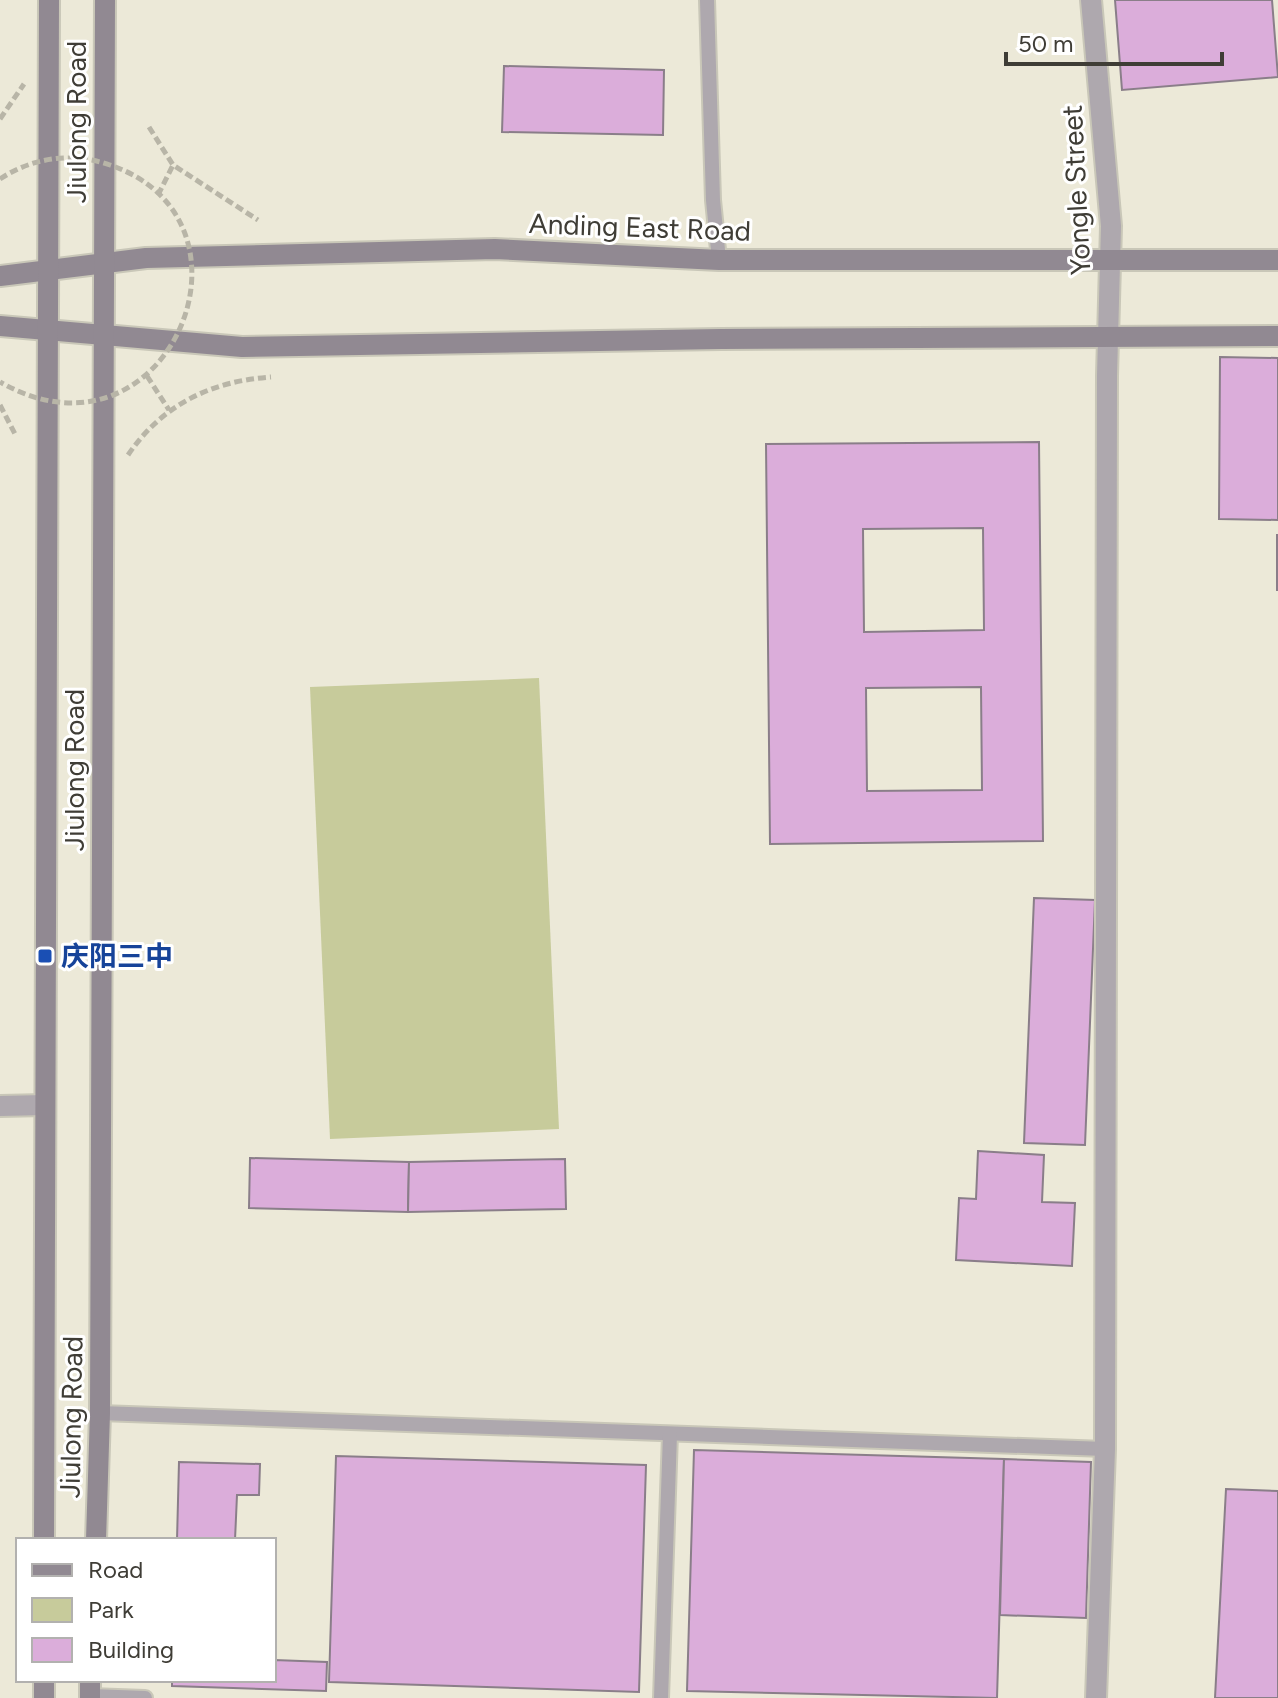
<svg xmlns="http://www.w3.org/2000/svg" width="1278" height="1698" font-family="Figtree,'Noto Sans SC',sans-serif">
<rect width="100%" height="100%" fill="#ece9d8"/>
<polygon fill="#c7cb9b" points="539,678 559,1129 330,1139 310,687"/>
<g fill="#dbadda" stroke="#8a7e89" stroke-width="2" fill-rule="evenodd">
<polygon points="1115,0 1272,0 1278,77 1122,90"/>
<polygon points="504,66 664,70 663,135 502,132"/>
<polygon points="1220,357 1278,358 1278,520 1219,519"/>
<path d="M1039 442 1043 841 770 844 766 444ZM983 528 984 630 864 632 863 529ZM981 687 982 790 867 791 866 688Z"/>
<rect x="1277" y="535" width="1" height="55"/>
<polygon points="1034,898 1095,900 1085,1145 1024,1143"/>
<polygon points="978,1151 1044,1155 1042,1202 1075,1203 1072,1266 956,1260 959,1198 976,1199"/>
<polygon points="250,1158 409,1162 408,1212 249,1208"/>
<polygon points="565,1159 566,1209 408,1212 409,1162"/>
<polygon points="694,1450 1004,1459 997,1698 687,1691"/>
<polygon points="336,1456 646,1465 639,1692 329,1682"/>
<polygon points="1004,1459 1091,1462 1086,1618 1000,1615"/>
<polygon points="179,1462 260,1464 259,1495 237,1495 235,1540 177,1540"/>
<polygon points="1226,1489 1278,1491 1278,1698 1215,1698"/>
<polygon points="274,1660 327,1662 326,1691 172,1686 172,1680 274,1680"/>
</g>
<g fill="none" stroke-linecap="round" stroke-linejoin="round">
<defs>
<g id="service">
<polyline points="707,0 713,200 719,260"/>
<polyline points="100,1413 1105,1449"/>
<polyline points="90,1696 145,1698"/>
<polyline points="661,1698 670,1434"/>
</g>
<g id="minor">
<polyline points="1091,0 1111,226 1107,376 1105,1449 1096,1698"/>
<polyline points="0,1106 45,1105"/>
</g>
<g id="secondary">
<polyline points="0,276 146,258 495,249 719,260 1278,260"/>
<polyline points="0,326 242,347 721,339 1278,336"/>
<polyline points="44,1540 49,0"/>
<polyline points="96,1540 100,1413 105,0"/>
<polyline points="44,1698 44,1680"/>
<polyline points="90,1698 90,1680"/>
</g>
</defs>
<use href="#service" stroke="#c9c7b8" stroke-width="18"/>
<use href="#minor" stroke="#c9c7b8" stroke-width="24"/>
<use href="#secondary" stroke="#c9c7b8" stroke-width="24"/>
<g stroke="#b8b5a7" stroke-width="5" stroke-dasharray="8 4" stroke-linecap="butt">
<polyline points="0,119 24,84"/>
<polyline points="149,127 173,165 258,220"/>
<polyline points="158,195 173,165"/>
<polyline points="147,376 169,410"/>
<polyline points="0,405 15,434"/>
<path d="M128 455C162 405 211 381 271 377"/>
</g>
<use href="#service" stroke="#aea8ae" stroke-width="14"/>
<use href="#minor" stroke="#aea8ae" stroke-width="20"/>
<use href="#secondary" stroke="#918992" stroke-width="20"/>
<path stroke="#b8b5a7" stroke-width="5" stroke-dasharray="8 4" stroke-linecap="butt" d="M0 179C33 157 73 152 110 165 275 221 166 477 0 382"/>
</g>
<rect fill="#1a4fb4" stroke="#fff" stroke-width="3" x="37" y="948" width="16" height="16" rx="4"/>
<g text-anchor="middle" dominant-baseline="central" stroke-width="6" stroke-linejoin="round" paint-order="stroke">
<g font-size="28" fill="#3f3d36" stroke="#fff">
<text transform="translate(76 122) rotate(-90)">Jiulong Road</text>
<text transform="translate(1076 190) rotate(-93)">Yongle Street</text>
<text transform="translate(640 227) rotate(2)">Anding East Road</text>
<text transform="translate(74 770) rotate(-90)">Jiulong Road</text>
<text transform="translate(71 1417) rotate(-89)">Jiulong Road</text>
</g>
<g font-size="28" font-weight="bold" fill="#164399" stroke="#fff" text-anchor="start">
<text x="61" y="956">庆阳三中</text>
</g>
</g>
<rect x="16" y="1538" width="260" height="144" fill="#ffffff" stroke="#b2b1af" stroke-width="2"/>
<rect x="32" y="1564" width="40" height="12" fill="#918992" stroke="#b2b1af" stroke-width="2"/>
<text x="88" y="1578" font-size="24" fill="#3f3d36">Road</text>
<rect x="32" y="1598" width="40" height="24" fill="#c7cb9b" stroke="#b2b1af" stroke-width="2"/>
<text x="88" y="1618" font-size="24" fill="#3f3d36">Park</text>
<rect x="32" y="1638" width="40" height="24" fill="#dbadda" stroke="#b2b1af" stroke-width="2"/>
<text x="88" y="1658" font-size="24" fill="#3f3d36">Building</text>
<path d="M1006 52v12h216v-12" fill="none" stroke="#3f3d36" stroke-width="4"/>
<text x="1018" y="52" font-size="24" fill="#3f3d36" stroke="#ffffff" stroke-width="6" paint-order="stroke">50 m</text>
</svg>
